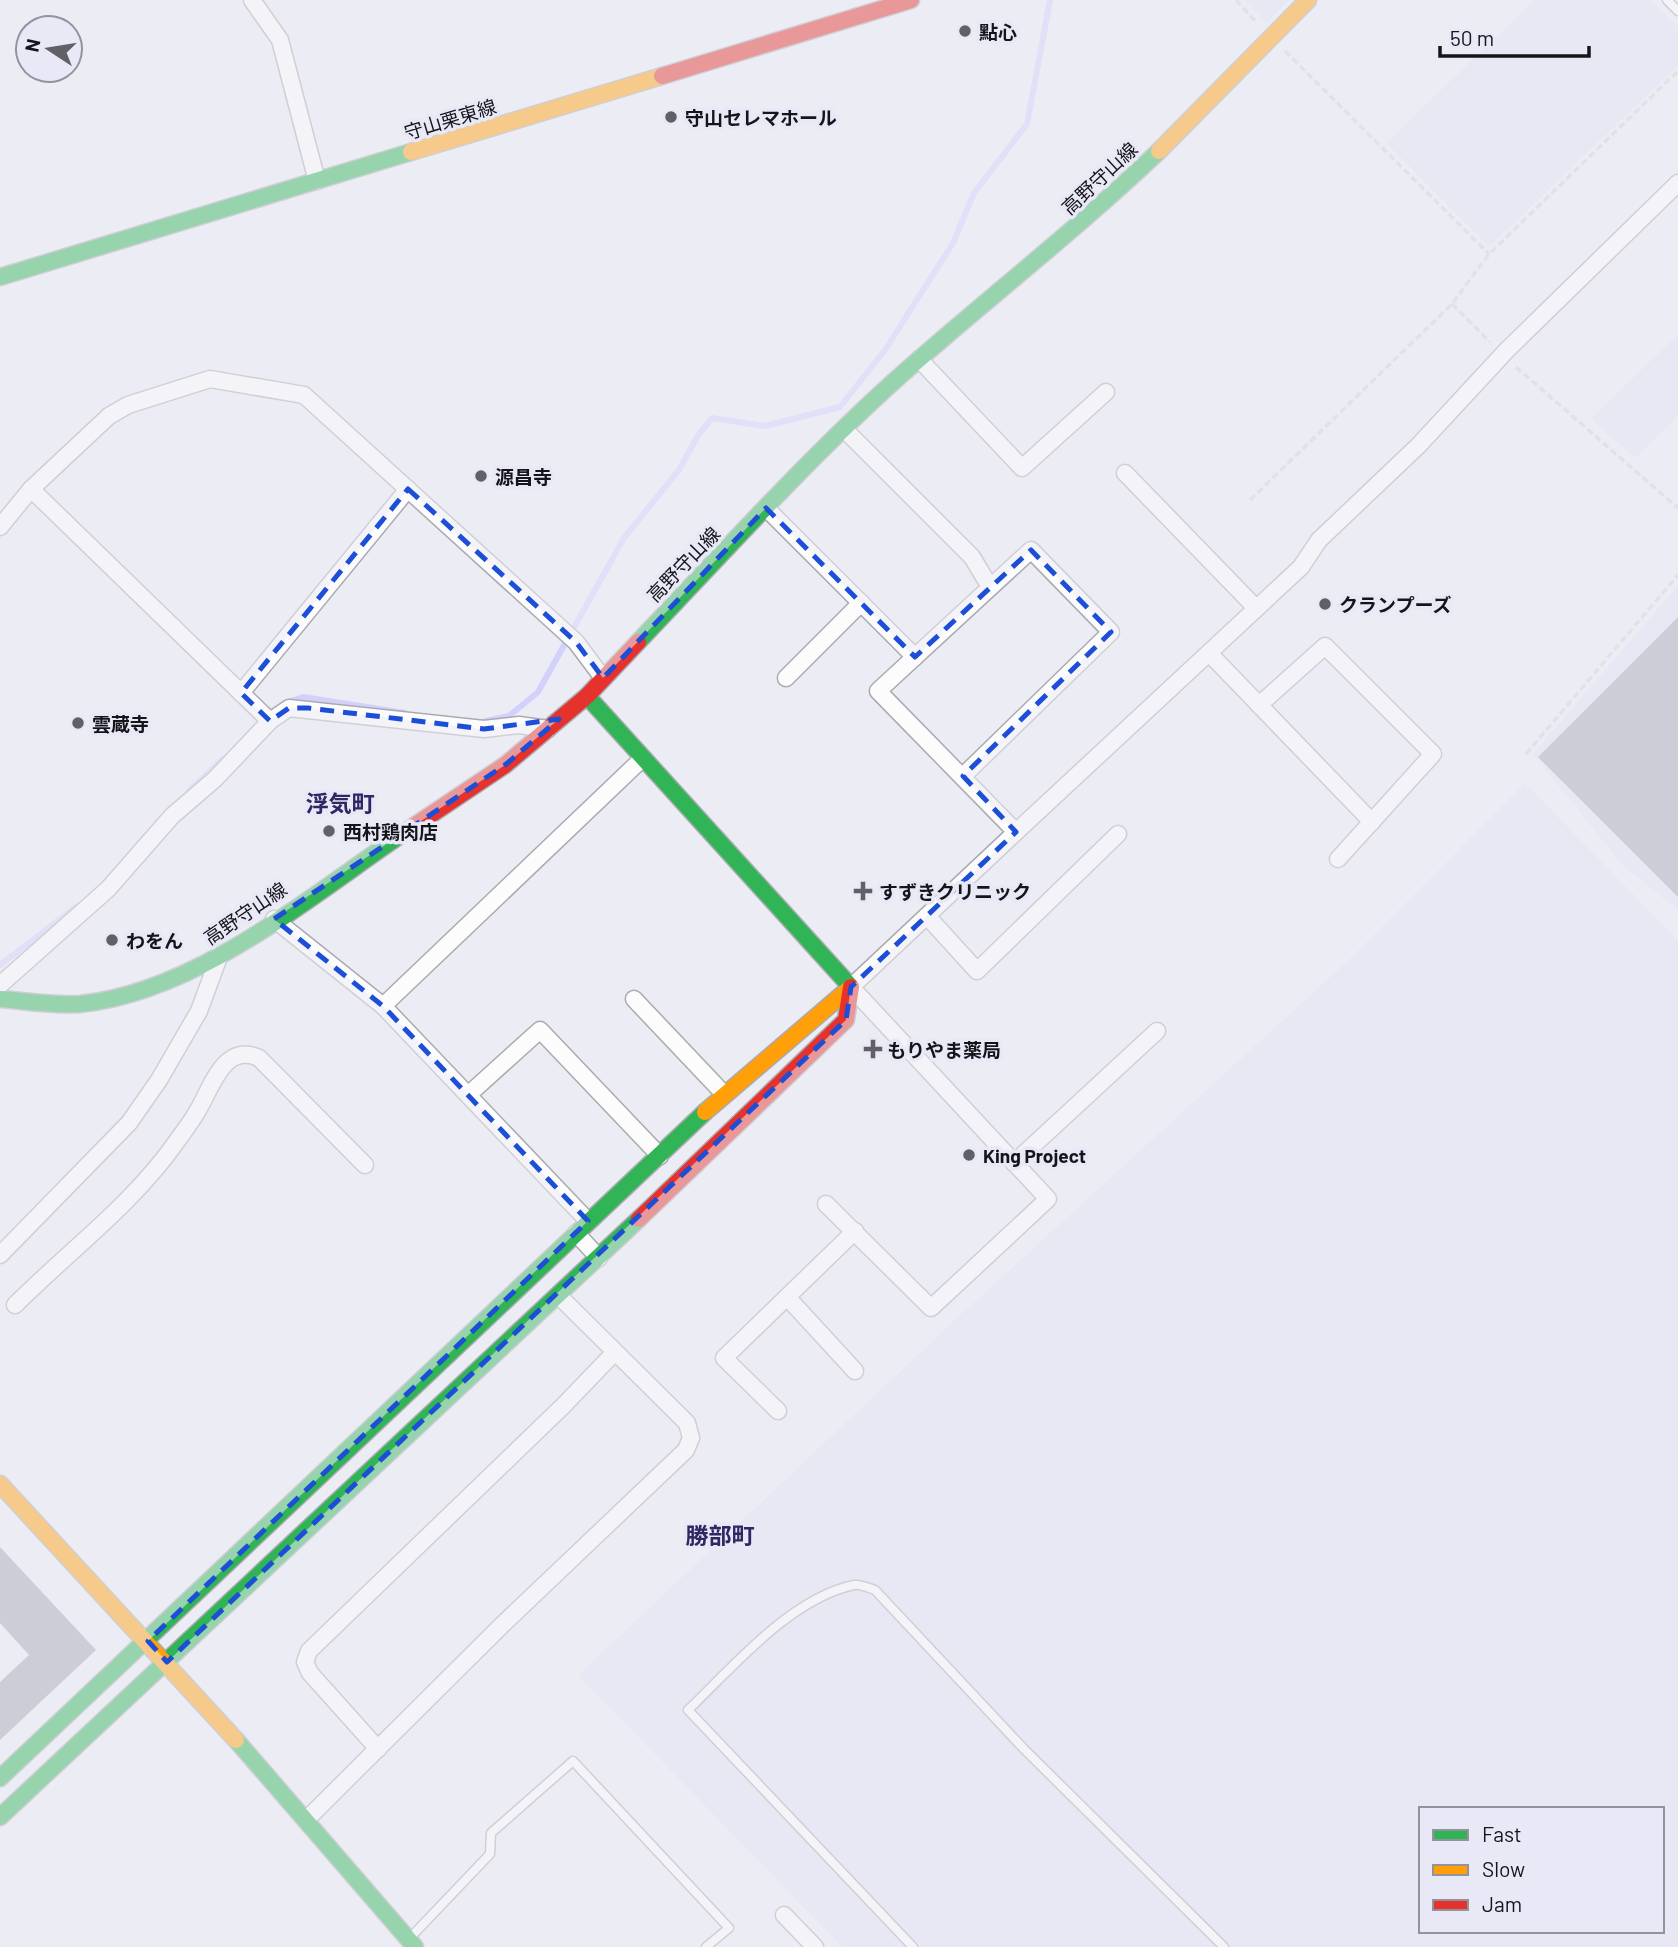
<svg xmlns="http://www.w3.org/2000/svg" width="1678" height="1947" font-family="Barlow,'Noto Sans JP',sans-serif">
<rect width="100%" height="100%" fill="#ececf4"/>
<g fill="#e3e3f3" fill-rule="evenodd">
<polygon points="1244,0 1289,0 1267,23"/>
<polygon points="1534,0 1651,0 1678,27 1678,66 1489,247 1386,143"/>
<polygon points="1678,334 1678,416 1635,458 1591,419"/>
<polygon points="1678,585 1678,910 1623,866 1533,754"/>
<path d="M1525 783 1678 940V1947H842L578 1675 959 1316 1352 957ZM1421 1809H1662V1931H1421Z"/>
</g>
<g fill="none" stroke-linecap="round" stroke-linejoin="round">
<g stroke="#d1d1fc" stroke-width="6">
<polyline points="285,703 303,697 405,713"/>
<polyline points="486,721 509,716 538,692 624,538 679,470 699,434 712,418 765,426 840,407 885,350 953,243 974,193 1027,124 1050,0"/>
<polyline points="190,790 223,759"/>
<polyline points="0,965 76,907"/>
</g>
</g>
<g fill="#a6a6b3">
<polygon points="1678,617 1678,897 1538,757"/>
<polygon points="0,1547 96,1650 0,1740 0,1682 29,1655 0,1623"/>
</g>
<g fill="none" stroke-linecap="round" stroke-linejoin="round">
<defs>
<g id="lane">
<polyline points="1667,0 1678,11"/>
<polyline points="409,1939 490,1854 491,1833 573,1761 729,1928 706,1947"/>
<path d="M913 1947 688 1710C733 1667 791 1598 854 1585 860 1584 869 1588 875 1590L1024 1749 1224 1947"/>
</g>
<g id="street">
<polyline points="252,0 280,40 317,181"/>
<polyline points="919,359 1022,468 1106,392"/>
<polyline points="845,430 972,557 990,587"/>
<polyline points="1125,473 1256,608"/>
<polyline points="31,489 270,721"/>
<polyline points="766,508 915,657"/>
<polyline points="0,527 31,489 109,416 128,405 210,379 304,395 576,642 603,678"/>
<polyline points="1209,653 1372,822"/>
<polyline points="786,678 861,603"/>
<polyline points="241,693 408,489"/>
<polyline points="1259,705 1325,646 1433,754 1338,859"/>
<polyline points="1016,832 1301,567 1319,540 1418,446 1507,350 1678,183"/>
<polyline points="927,916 977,971 1118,834"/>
<polyline points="274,919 383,1006 588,1221"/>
<polyline points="0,985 108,889 172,816 215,779 270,721 289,708 484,729 519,725 548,729"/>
<polyline points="634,999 724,1094"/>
<polyline points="383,1006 643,758"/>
<polyline points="468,1095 540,1030 660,1156"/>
<polyline points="1014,1163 1157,1031"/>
<polyline points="826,1204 931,1308 1048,1199 851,987 1016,832 878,691 1031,550 1111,632 963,776"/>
<polyline points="576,1233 599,1258"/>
<polyline points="0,1255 129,1123 159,1080 199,1011 219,957"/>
<polyline points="787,1297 855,1371"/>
<path d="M15 1305C69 1251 133 1204 177 1141 184 1131 192 1121 198 1110 212 1087 224 1042 259 1058L365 1165"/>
<polyline points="778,1411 724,1358 855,1231"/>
<polyline points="378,1749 310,1673 305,1662 309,1651 563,1406 614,1353"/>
<polyline points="308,1818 501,1626 686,1450 691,1438 687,1423 559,1296"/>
<polyline points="784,1915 815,1947"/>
</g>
<g id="fast">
<polyline points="0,277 411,152"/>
<path d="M638 642C721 555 802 465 891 384 979 305 1073 233 1159 151"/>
<polyline points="587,696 851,987"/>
<path d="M0 999C26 1001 54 1006 80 1004 197 992 309 897 405 832"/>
<polyline points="236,1740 415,1947"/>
<polyline points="0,1778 705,1112"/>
<polyline points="0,1817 639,1219"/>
</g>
<g id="slow">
<polyline points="1159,151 1308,0"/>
<polyline points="411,152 662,76"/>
<polyline points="705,1112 851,987"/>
<polyline points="0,1484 236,1740"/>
</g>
<g id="jam">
<polyline points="662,76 911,0"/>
<polyline points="405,832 505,765 587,696 638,642"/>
<polyline points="639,1219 846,1020 851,987"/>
</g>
</defs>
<use href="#lane" stroke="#aaaab0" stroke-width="11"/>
<use href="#street" stroke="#aaaab0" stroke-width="19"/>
<use href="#fast" stroke="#aaaab0" stroke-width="19"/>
<use href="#slow" stroke="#aaaab0" stroke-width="19"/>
<use href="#jam" stroke="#aaaab0" stroke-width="19"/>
<g stroke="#d3d3d6" stroke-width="3.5" stroke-dasharray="7 3.5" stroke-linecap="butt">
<polyline points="1236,0 1257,23"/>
<polyline points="1285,51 1489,254"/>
<polyline points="1452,304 1490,342"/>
<polyline points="1516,367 1678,508"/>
<polyline points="1250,500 1452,304 1489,254 1678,71"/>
<polyline points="1526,754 1678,575"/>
</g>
<use href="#lane" stroke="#fcfcfd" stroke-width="8"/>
<use href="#street" stroke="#fcfcfd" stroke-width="16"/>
<use href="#fast" stroke="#30b455" stroke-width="16"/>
<use href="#slow" stroke="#ff9f0a" stroke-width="16"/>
<use href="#jam" stroke="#e5322d" stroke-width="16"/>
</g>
<path d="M0 0H1678V1947H0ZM408 489 576 642 603 678 766 508 915 657 1031 550 1111 632 963 776 1016 832 851 987 846 1020 167 1662 148 1641 588 1221 383 1006 274 919 505 765 559 719 484 729 308 708H289L270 721 241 693Z" fill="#ececf4" fill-opacity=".55" fill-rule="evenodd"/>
<path fill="none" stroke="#1d4ed8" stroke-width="5" stroke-dasharray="14 9" stroke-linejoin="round" d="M408 489 576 642 603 678 766 508 915 657 1031 550 1111 632 963 776 1016 832 851 987 846 1020 167 1662 148 1641 588 1221 383 1006 274 919 505 765 559 719 484 729 308 708H289L270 721 241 693Z"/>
<g fill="#606066" stroke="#e8e8f7" stroke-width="2.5">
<circle cx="965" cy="31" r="7"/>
<circle cx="671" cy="117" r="7"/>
<circle cx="481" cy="476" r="7"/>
<circle cx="1325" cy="604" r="7"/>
<circle cx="78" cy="723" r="7"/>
<circle cx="329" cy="831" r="7"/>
<path d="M859.5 880.5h7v7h7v7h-7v7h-7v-7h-7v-7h7z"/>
<circle cx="112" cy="940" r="7"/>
<path d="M869.5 1038.5h7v7h7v7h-7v7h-7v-7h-7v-7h7z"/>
<circle cx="969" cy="1155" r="7"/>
</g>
<g text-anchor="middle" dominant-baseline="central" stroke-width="7" stroke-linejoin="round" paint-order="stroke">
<g font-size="19" font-weight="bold" fill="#141419" stroke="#e8e8f7" text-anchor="start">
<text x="979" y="31">點心</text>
<text x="685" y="117">守山セレマホール</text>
<text x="495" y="476">源昌寺</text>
<text x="1339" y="604">クランプーズ</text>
<text x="92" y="723">雲蔵寺</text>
<text x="343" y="831">西村鶏肉店</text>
<text x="879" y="891">すずきクリニック</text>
<text x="126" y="940">わをん</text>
<text x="887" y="1049">もりやま薬局</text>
<text x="983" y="1155">King Project</text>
</g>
<g font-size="19" fill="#141419" stroke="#e8e8f7">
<text transform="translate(450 119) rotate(-17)">守山栗東線</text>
<text transform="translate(1099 178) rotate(-43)">高野守山線</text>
<text transform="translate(683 564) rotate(-46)">高野守山線</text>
<text transform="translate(245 913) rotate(-34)">高野守山線</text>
</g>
<g font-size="23" font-weight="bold" fill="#2f2761" stroke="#e8e8f7">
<text x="340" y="803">浮気町</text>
<text x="720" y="1535">勝部町</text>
</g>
</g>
<rect x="1419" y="1807" width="245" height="126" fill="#e8e8f7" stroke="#93939e" stroke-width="2"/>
<rect x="1433" y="1830" width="35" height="10" fill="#30b455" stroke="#93939e" stroke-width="2"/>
<text x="1482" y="1842" font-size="21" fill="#141419">Fast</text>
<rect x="1433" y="1865" width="35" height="10" fill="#ff9f0a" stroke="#93939e" stroke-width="2"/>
<text x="1482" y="1877" font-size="21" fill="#141419">Slow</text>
<rect x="1433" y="1900" width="35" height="10" fill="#e5322d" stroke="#93939e" stroke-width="2"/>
<text x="1482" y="1912" font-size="21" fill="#141419">Jam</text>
<g transform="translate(49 49) rotate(282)"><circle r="33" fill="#e8e8f7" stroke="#93939e" stroke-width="2"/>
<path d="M0-5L12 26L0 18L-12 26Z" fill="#606066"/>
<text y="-10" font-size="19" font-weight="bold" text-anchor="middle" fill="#141419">N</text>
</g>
<path d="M1440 46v10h149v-10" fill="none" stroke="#141419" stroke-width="3.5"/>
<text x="1450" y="46" font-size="21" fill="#141419" stroke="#e8e8f7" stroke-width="5" paint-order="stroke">50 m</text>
</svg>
